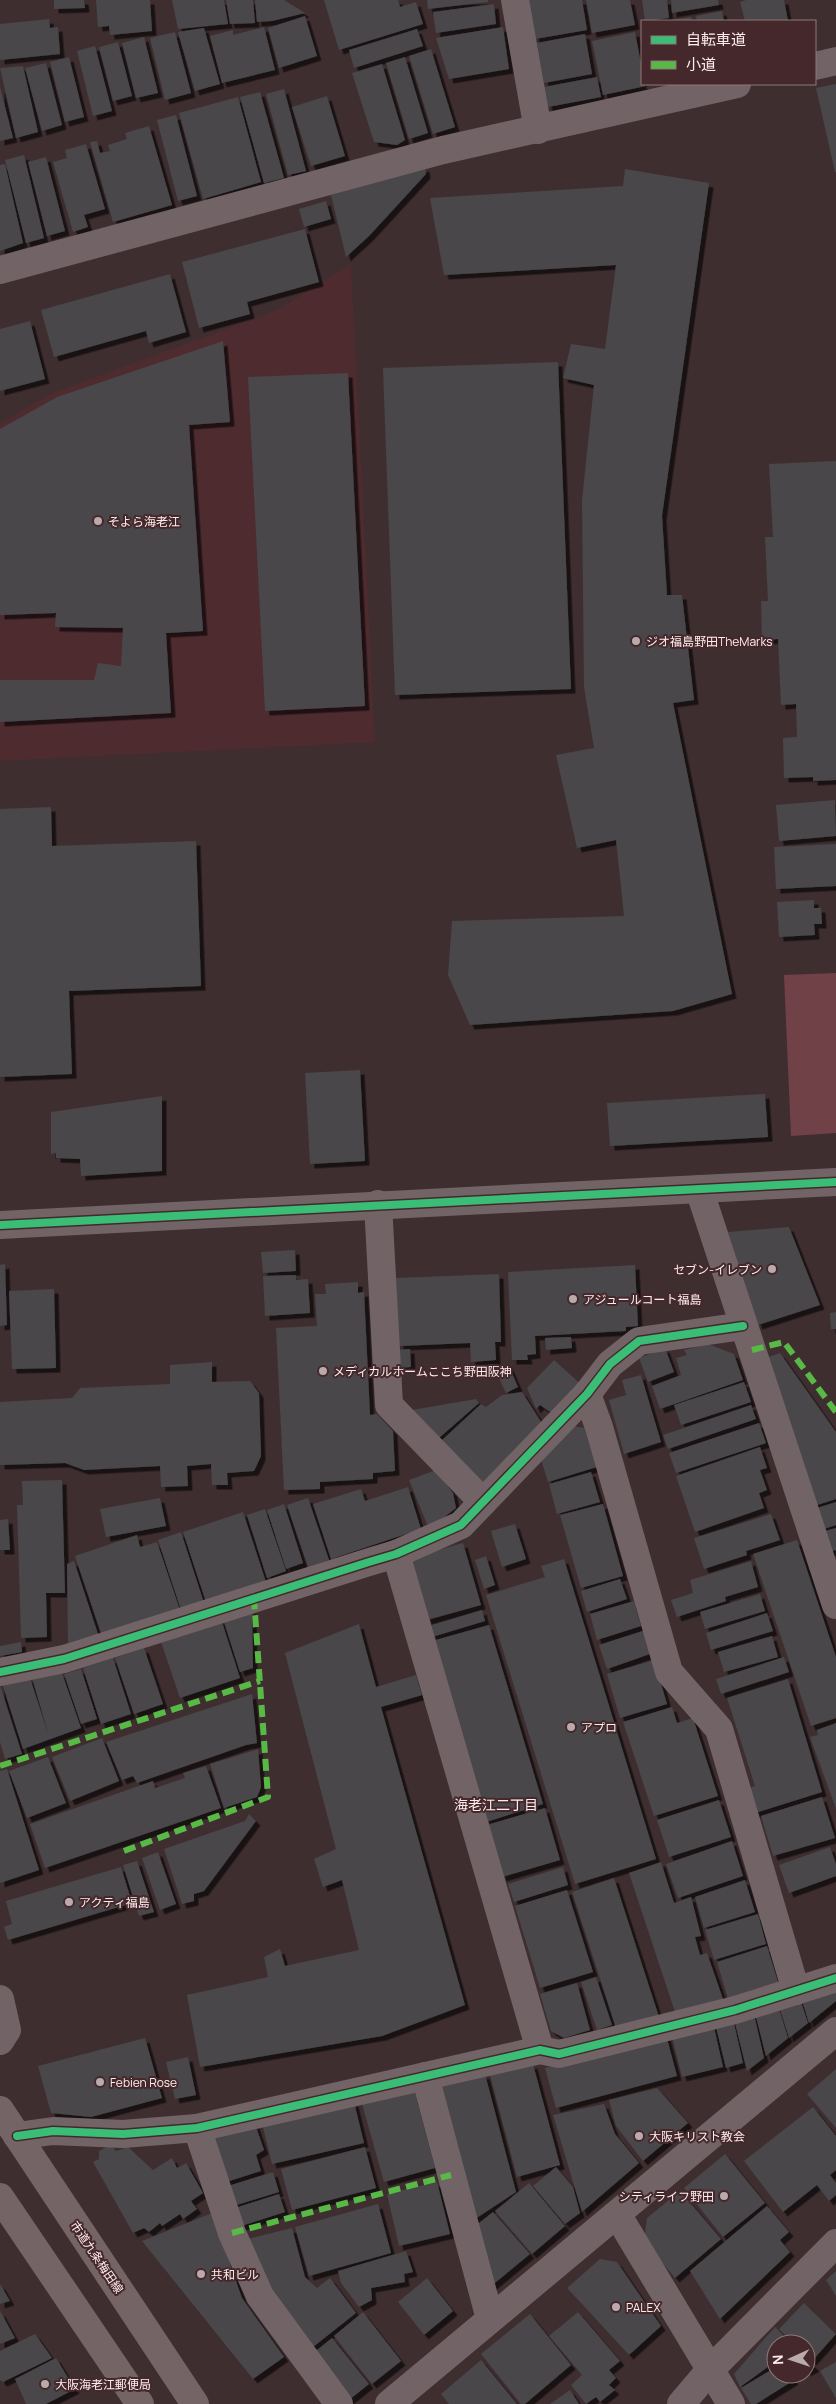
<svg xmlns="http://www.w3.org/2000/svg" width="836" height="2404" font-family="Manrope,'Noto Sans JP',sans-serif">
<defs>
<filter id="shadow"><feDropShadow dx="4.5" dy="4.5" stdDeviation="0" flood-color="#0009"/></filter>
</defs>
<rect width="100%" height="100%" fill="#3f2e30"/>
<polygon fill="#4d2b2f" points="351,264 375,742 0,761 0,423 55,392 277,310"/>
<polygon fill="#714148" points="836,973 836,1133 791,1136 784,975"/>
<g fill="#48474a" filter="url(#shadow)">
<polygon points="54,0 84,0 85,8 54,9"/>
<polygon points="96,0 150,0 152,31 110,35 109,26 98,27"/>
<polygon points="172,0 224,0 228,24 178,29"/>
<polygon points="226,0 253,0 255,23 230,24"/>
<polygon points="255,0 284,0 305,13 272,21 257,22"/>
<polygon points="324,0 398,0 400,7 416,2 423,24 339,50"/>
<polygon points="427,0 488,0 488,2 428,9"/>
<polygon points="528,0 582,0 587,30 535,39"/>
<polygon points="586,0 630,0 635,25 592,33"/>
<polygon points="642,0 667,0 669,18 645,21"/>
<polygon points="671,0 718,0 719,5 672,13"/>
<polygon points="746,0 784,0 788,21 745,21 740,2"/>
<polygon points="494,4 496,24 436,33 433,12"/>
<polygon points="722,11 724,21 697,21 696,16"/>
<polygon points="305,16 317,56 279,68 268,28"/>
<polygon points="691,17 692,21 671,21 671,20"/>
<polygon points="49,19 50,28 58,27 60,54 0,60 0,24"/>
<polygon points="264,27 275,70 222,83 210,36 233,30 233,35"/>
<polygon points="503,27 509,69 449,79 436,38"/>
<polygon points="204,28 220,84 195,91 178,32"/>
<polygon points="417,29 423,46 354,68 349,50"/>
<polygon points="175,32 191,93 165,100 150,38"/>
<polygon points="635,32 642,69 642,84 646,86 603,95 592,41"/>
<polygon points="585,34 592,74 544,83 537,43"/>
<polygon points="144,37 158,93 136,98 122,43"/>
<polygon points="118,42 132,96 113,101 99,47"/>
<polygon points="95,46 112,111 93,116 77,51"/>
<polygon points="431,49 455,127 433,134 409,56"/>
<polygon points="69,57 84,117 65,122 50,62"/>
<polygon points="405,57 428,133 409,139 386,63"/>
<polygon points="46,63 62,125 42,131 25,68"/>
<polygon points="382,64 405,140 397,145 374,142 352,73"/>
<polygon points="23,66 38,132 16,138 0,68"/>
<polygon points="597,77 601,97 548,107 544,87"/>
<polygon points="836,84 836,172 835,172 816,88"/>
<polygon points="0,87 13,138 0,141"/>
<polygon points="284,89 306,171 288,175 266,94"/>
<polygon points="260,92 284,178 264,183 240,97"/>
<polygon points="327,96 345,156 311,166 292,107"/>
<polygon points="238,97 261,182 203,199 179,113"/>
<polygon points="176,115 197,196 178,201 157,120"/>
<polygon points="149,126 172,205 113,222 90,142 97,141 100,153 110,151 108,145 127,139 125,133"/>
<polygon points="86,144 105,209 84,215 88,227 73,232 53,162 67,158 65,150"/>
<polygon points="24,155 44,238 26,243 5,160"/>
<polygon points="46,157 65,231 47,236 28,162"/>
<polygon points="5,164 23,243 0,251 0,165"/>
<polygon points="425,167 426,174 369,236 346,257 331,195"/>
<polygon points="625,169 709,183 662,516 667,595 682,595 694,700 673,703 732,994 673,1011 470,1025 448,975 452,921 624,916 616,840 577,848 556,755 594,748 584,687 582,500 594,385 563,378 571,344 605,349 616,265 444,275 430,198 623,186"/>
<polygon points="326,201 331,219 304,227 299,209"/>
<polygon points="305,229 319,282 247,302 250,314 199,328 182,262"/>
<polygon points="170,274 186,332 149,343 146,331 54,357 41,310"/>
<polygon points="30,321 45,379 0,391 0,329"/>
<polygon points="223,341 230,422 189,425 203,631 166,633 171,713 0,722 0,680 94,680 98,663 121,666 123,628 55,627 56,613 0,615 0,429 57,397"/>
<polygon points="558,362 571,689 395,695 383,368"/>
<polygon points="348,373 365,706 265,711 248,377"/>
<polygon points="836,461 836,780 813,781 813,777 784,778 783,738 797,737 796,704 781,705 778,639 762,640 761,601 768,601 765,537 773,537 769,464"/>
<polygon points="835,800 836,836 779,841 776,805"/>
<polygon points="51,807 52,846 196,841 201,986 69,991 72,1074 0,1077 0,809"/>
<polygon points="836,844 836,886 776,889 774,847"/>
<polygon points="814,900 814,908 821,908 822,924 814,924 815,935 779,937 777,902"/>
<polygon points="360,1070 365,1161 310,1164 305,1073"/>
<polygon points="765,1094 768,1137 610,1146 607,1103"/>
<polygon points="162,1096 162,1171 81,1176 80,1159 56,1158 56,1153 51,1154 51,1112"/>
<polygon points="789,1227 820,1305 758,1325 728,1232"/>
<polygon points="295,1250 296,1271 263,1273 261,1252"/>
<polygon points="5,1264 7,1325 0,1326 0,1265"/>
<polygon points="635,1265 638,1326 626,1327 626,1331 535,1336 536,1354 527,1355 528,1360 512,1360 508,1272"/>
<polygon points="499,1274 501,1342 495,1342 496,1360 471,1362 470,1343 399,1346 396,1278"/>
<polygon points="296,1275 296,1280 308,1279 310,1313 265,1316 263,1276"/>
<polygon points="358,1282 358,1293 364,1292 370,1415 377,1414 393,1431 395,1471 373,1473 373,1479 320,1482 320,1489 284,1490 276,1328 317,1326 315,1294 326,1294 325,1284"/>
<polygon points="54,1289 56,1368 12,1369 9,1291"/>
<polygon points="836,1312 836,1329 831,1329 830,1313"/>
<polygon points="571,1337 572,1348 546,1350 545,1338"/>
<polygon points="708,1344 734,1354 743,1380 660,1409 652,1386 681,1375 676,1358 687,1355 684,1350"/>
<polygon points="665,1348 674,1372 648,1382 639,1358"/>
<polygon points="410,1349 411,1367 397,1368 396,1350"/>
<polygon points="780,1353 836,1432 836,1499 814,1506 763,1359"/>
<polygon points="554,1360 583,1386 553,1414 540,1405 536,1409 527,1388"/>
<polygon points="212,1362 212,1382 250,1381 259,1393 261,1456 254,1471 227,1473 228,1485 212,1485 211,1464 187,1466 188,1486 161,1487 160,1466 84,1470 65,1463 0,1465 0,1402 72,1398 80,1388 170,1384 170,1365"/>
<polygon points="508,1364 518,1387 506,1393 495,1370"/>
<polygon points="641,1375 661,1442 624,1454 609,1400 626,1395 622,1380"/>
<polygon points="744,1382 751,1402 681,1425 674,1405"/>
<polygon points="522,1392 545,1428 487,1490 440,1442 481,1404 486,1407 502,1395"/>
<polygon points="476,1399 479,1403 439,1438 412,1410"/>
<polygon points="751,1405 756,1419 668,1449 663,1435"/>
<polygon points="759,1423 766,1443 676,1473 669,1453"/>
<polygon points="571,1426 586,1428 597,1467 548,1482 540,1456"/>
<polygon points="760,1447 767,1468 760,1470 767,1490 759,1493 764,1508 695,1532 676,1476"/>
<polygon points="436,1470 453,1493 456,1508 429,1529 409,1480"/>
<polygon points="591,1472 600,1502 557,1514 549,1484"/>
<polygon points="62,1480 65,1593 46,1593 47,1637 21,1638 17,1505 23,1505 22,1481"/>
<polygon points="408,1487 421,1529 331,1559 313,1504 361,1489 365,1501"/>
<polygon points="160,1498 166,1526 106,1537 100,1509"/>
<polygon points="308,1498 329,1560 308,1567 287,1505"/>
<polygon points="836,1502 836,1525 821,1530 814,1509"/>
<polygon points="284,1504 303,1563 286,1569 267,1510"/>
<polygon points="603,1504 623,1576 581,1588 560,1515"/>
<polygon points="265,1509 286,1571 267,1578 247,1515"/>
<polygon points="243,1512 266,1582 206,1602 183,1532"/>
<polygon points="771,1514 780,1540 746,1551 747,1555 704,1569 694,1538"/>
<polygon points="8,1519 10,1550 0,1550 0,1520"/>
<polygon points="515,1524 526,1559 502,1567 491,1531"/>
<polygon points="836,1528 836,1550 828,1552 821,1532"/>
<polygon points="181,1532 204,1603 181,1610 158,1540"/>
<polygon points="137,1535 140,1547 157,1542 180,1610 102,1636 75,1556"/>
<polygon points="797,1540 836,1657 836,1718 811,1726 753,1554"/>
<polygon points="463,1543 481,1605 427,1620 410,1558"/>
<polygon points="486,1556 495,1585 484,1589 475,1560"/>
<polygon points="564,1559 656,1859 575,1884 486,1595 545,1577 541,1566"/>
<polygon points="74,1561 98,1634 68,1643 67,1564"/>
<polygon points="751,1561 758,1587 725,1597 726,1601 677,1617 671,1600 693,1593 690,1580"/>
<polygon points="620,1579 627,1599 587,1612 581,1591"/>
<polygon points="760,1594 765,1611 705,1629 700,1612"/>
<polygon points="634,1601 641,1626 597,1640 590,1614"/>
<polygon points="252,1609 253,1668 240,1672 223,1619"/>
<polygon points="482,1610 485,1621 432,1637 429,1626"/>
<polygon points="767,1613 773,1631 711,1650 706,1633"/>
<polygon points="221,1619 240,1678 180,1698 160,1639"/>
<polygon points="359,1624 376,1687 416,1675 422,1695 381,1707 465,2005 382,2036 200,2067 187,1995 268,1977 264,1957 280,1949 285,1966 359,1950 342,1880 323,1887 314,1859 336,1849 285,1653"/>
<polygon points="489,1625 543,1804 486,1822 432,1641"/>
<polygon points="643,1631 650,1654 607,1669 599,1645"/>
<polygon points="772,1636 778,1657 724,1672 718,1652"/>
<polygon points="21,1642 22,1652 0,1656 0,1646"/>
<polygon points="144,1648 163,1704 134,1714 115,1658"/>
<polygon points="784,1657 789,1672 721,1694 716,1679"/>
<polygon points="113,1658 131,1714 101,1724 83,1668"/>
<polygon points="654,1660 667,1704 620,1718 607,1674"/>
<polygon points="81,1669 97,1719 81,1724 64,1674"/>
<polygon points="62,1673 81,1728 23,1749 2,1683 30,1678 49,1736 32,1678"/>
<polygon points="788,1679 822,1792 755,1813 748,1788 755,1786 727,1698"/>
<polygon points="0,1685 22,1754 5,1759 0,1742"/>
<polygon points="252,1694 257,1743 246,1745 137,1783 133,1776 122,1780 106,1742"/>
<polygon points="672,1707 677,1723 693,1718 718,1796 654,1816 623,1722"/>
<polygon points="836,1723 836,1809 810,1737 818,1735 817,1730"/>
<polygon points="102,1738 119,1781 70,1801 52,1757"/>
<polygon points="258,1749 261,1787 257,1797 224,1808 210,1764"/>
<polygon points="48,1757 66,1803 27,1818 9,1771"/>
<polygon points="206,1766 221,1808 45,1868 30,1824 153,1781 155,1788 185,1778 183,1773"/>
<polygon points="7,1769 39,1870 0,1883 0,1771"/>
<polygon points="822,1797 835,1838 773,1856 761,1816"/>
<polygon points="719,1800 731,1837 669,1857 657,1820"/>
<polygon points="545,1808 560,1860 502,1877 487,1825"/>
<polygon points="249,1814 256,1821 204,1891 194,1894 194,1901 182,1904 164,1849 245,1821"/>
<polygon points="732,1841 743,1876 678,1898 666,1864"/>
<polygon points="830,1847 836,1864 836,1876 789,1893 779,1865"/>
<polygon points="158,1852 176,1904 160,1910 142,1858"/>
<polygon points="137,1861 154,1912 139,1916 123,1865"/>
<polygon points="661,1862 674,1903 691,1897 701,1936 695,1937 700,1955 707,1953 724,2002 677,2018 629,1873"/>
<polygon points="121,1867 132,1903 8,1940 4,1927 12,1924 6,1901"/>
<polygon points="563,1867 568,1885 514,1902 508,1884"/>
<polygon points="614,1878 659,2017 617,2031 572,1892"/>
<polygon points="745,1880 755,1912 704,1928 695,1897"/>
<polygon points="567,1890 593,1972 540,1988 515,1906"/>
<polygon points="758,1914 766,1944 714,1960 705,1930"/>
<polygon points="767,1946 778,1982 750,1991 751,1995 729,2002 717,1962"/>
<polygon points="596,1977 612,2025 597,2030 581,1982"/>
<polygon points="577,1983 590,2030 564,2038 551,2031 540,1994"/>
<polygon points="836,1985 836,2001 809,2023 801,1997"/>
<polygon points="799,1996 808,2023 789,2038 778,2003"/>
<polygon points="777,2002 788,2038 766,2056 754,2009"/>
<polygon points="753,2010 764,2058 747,2071 733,2015"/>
<polygon points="733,2019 743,2063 726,2068 715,2023"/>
<polygon points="713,2023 723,2067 682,2077 671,2033"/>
<polygon points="666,2035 677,2076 556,2108 545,2068"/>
<polygon points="145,2038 162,2098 91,2117 51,2113 38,2066"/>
<polygon points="188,2057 196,2095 175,2099 166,2062"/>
<polygon points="533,2064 560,2165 517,2177 490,2075"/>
<polygon points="836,2069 836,2128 807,2094"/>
<polygon points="485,2074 516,2192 472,2221 438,2086"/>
<polygon points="413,2086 435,2168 384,2182 361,2100"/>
<polygon points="657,2088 688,2123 643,2161 616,2126 609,2100"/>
<polygon points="354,2102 364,2143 272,2164 262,2123"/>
<polygon points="604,2104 615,2134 639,2163 582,2212 553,2115"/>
<polygon points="813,2107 836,2136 836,2170 830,2175 836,2183 836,2195 829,2201 817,2185 783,2212 744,2161"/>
<polygon points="255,2124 264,2150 256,2155 261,2171 223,2183 207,2140"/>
<polygon points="108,2146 112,2146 116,2151 128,2147 153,2170 172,2158 177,2168 186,2163 203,2193 191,2201 197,2209 183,2219 180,2214 162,2226 160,2223 149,2232 144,2228 133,2233 93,2162 99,2159 99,2151"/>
<polygon points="365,2147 376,2188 292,2210 281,2169"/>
<polygon points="725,2154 765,2203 723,2237 684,2188"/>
<polygon points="556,2167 573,2187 580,2213 565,2224 533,2186"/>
<polygon points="273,2172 279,2192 230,2207 225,2187"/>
<polygon points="437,2182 450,2234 399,2246 387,2194"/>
<polygon points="529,2183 565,2226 532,2254 495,2211"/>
<polygon points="680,2191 721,2239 675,2278 644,2241 647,2218"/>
<polygon points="279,2194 285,2212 238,2227 232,2209"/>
<polygon points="378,2204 391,2253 309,2276 295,2227"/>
<polygon points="767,2206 789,2232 780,2240 790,2252 720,2319 690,2271"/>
<polygon points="493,2212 530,2254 490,2287 474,2227"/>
<polygon points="212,2213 242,2298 284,2357 253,2379 142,2241"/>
<polygon points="292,2228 305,2277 317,2288 330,2278 356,2313 313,2347 263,2291 248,2239"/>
<polygon points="406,2251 413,2272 404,2274 405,2282 371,2288 372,2300 359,2307 341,2283 338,2271"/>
<polygon points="600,2259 617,2262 661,2326 629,2355 567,2288"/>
<polygon points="836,2271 836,2296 826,2280"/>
<polygon points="427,2278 453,2311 424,2335 398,2302"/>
<polygon points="0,2284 10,2301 0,2304"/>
<polygon points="804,2303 836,2334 812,2361 806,2355 806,2344 794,2344 779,2329"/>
<polygon points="0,2311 15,2338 0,2344"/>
<polygon points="363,2312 401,2361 372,2384 334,2336"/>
<polygon points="578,2312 620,2361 609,2370 616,2378 609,2385 615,2390 600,2402 596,2397 586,2404 571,2385 582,2375 549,2336"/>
<polygon points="530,2314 571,2365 525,2404 521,2404 481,2354"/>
<polygon points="775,2327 792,2344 776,2344 776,2361 740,2387 734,2374"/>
<polygon points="35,2334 52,2358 3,2382 0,2380 0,2351"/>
<polygon points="332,2338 369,2384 349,2400 312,2354"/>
<polygon points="56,2358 75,2389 46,2404 26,2404 15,2379"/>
<polygon points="806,2358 815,2367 806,2372"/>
<polygon points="481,2360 517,2404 449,2404 441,2394"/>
<polygon points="836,2362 836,2398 820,2371"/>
<polygon points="776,2367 776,2374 790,2374 794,2380 756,2404 751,2404 741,2388"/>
<polygon points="570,2390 579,2404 550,2404"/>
</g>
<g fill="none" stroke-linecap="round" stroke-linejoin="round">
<g stroke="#726466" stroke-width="28">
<polyline points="515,0 538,130"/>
<polyline points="815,66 836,61"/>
<polyline points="0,270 443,150 737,84"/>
<polyline points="699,1189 836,1605"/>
<polyline points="378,1204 389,1405 483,1502"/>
<polyline points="0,1225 836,1182"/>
<polyline points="587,1394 599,1427 669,1672 719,1729 796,1991"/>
<polyline points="396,1554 540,2050"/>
<polyline points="0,1672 64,1659 369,1562 396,1554 461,1525 587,1394 610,1364 639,1341 743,1326"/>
<polyline points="0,1999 7,2030 0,2041"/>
<polyline points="425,2076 490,2319"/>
<polyline points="197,2128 232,2233 260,2296 339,2404"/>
<polyline points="17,2136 53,2131 123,2134 197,2128 540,2050 559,2054 735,2010 836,1978"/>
<polyline points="617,2214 731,2404"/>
<polyline points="389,2404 836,2031"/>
<polyline points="681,2404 709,2371 836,2243"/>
</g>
<g stroke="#756466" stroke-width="28">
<polyline points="0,2110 195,2404"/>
<polyline points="0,2197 140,2404"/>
</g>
<g stroke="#58b947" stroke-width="6" stroke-dasharray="12 6" stroke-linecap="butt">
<polyline points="752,1350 784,1342 836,1412"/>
<polyline points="0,1766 260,1681"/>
<polyline points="124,1851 268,1797 254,1599"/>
<polyline points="232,2233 451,2175"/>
</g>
<defs>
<g id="cycleway">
<polyline points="0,1225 836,1182"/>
<polyline points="0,1672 64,1659 369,1562 396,1554 461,1525 587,1394 610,1364 639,1341 743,1326"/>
<polyline points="17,2136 53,2131 123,2134 197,2128 540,2050 559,2054 735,2010 836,1978"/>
</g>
</defs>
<use href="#cycleway" stroke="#45282b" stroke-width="11"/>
<use href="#cycleway" stroke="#3abd76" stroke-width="8"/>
</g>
<g fill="#baaaac" stroke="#45282b" stroke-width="2">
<circle cx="98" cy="521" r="5"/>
<circle cx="636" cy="641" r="5"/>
<circle cx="772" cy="1269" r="5"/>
<circle cx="573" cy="1299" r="5"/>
<circle cx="323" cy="1371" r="5"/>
<circle cx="571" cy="1727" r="5"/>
<circle cx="69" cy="1902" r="5"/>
<circle cx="100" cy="2082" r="5"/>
<circle cx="639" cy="2136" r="5"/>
<circle cx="724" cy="2196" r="5"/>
<circle cx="201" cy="2274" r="5"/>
<circle cx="616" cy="2307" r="5"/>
<circle cx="45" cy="2384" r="5"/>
</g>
<g text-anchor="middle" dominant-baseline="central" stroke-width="4" stroke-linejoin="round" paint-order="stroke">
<g font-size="12" fill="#fdedee" stroke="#45282b" text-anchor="start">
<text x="108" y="521">そよら海老江</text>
<text x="646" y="641">ジオ福島野田TheMarks</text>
<text x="762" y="1269" text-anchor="end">セブン-イレブン</text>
<text x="583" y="1299">アジュールコート福島</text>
<text x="333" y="1371">メディカルホームここち野田阪神</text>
<text x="581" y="1727">アプロ</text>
<text x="79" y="1902">アクティ福島</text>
<text x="110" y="2082">Febien Rose</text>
<text x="649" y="2136">大阪キリスト教会</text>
<text x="714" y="2196" text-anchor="end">シティライフ野田</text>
<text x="211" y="2274">共和ビル</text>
<text x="626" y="2307">PALEX</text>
<text x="55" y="2384">大阪海老江郵便局</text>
</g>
<g font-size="12" fill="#fdedee" stroke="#45282b">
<text transform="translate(97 2257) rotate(56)">市道九条梅田線</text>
</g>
<g font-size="14" fill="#fdedee" stroke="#45282b">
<text x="496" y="1804">海老江二丁目</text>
</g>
</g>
<rect x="641" y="20" width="175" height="65" fill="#45282b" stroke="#8f7779"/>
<rect x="651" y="36" width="25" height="8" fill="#3abd76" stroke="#8f7779"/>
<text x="686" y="45" font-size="15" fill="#fdedee">自転車道</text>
<rect x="651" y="61" width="25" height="8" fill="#58b947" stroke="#8f7779"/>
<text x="686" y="70" font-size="15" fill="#fdedee">小道</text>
<g transform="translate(791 2359) rotate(267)"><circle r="24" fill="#45282b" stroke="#8f7779"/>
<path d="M0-4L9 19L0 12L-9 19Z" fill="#baaaac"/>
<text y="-8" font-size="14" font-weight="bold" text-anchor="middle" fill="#fdedee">N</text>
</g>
</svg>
